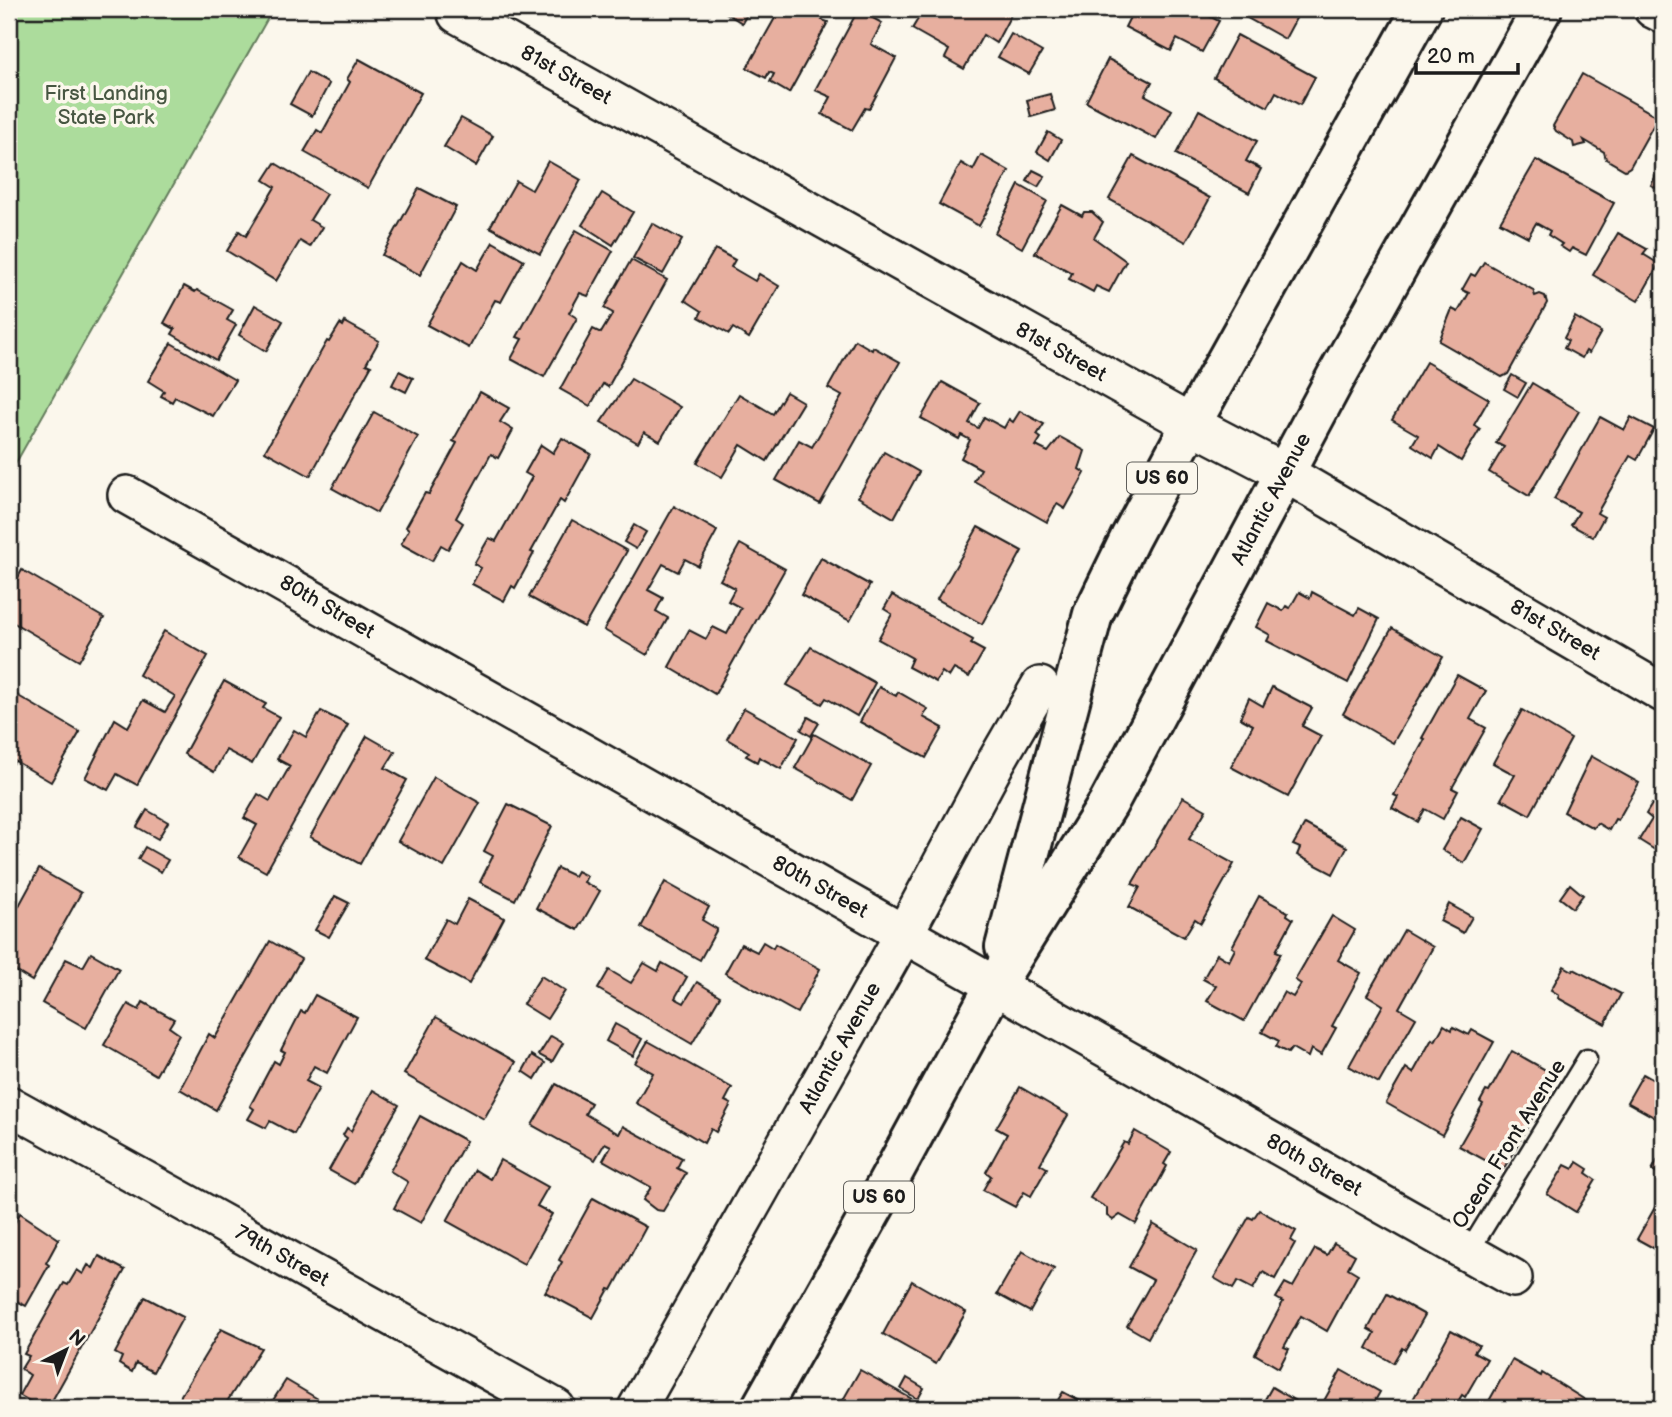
<svg xmlns="http://www.w3.org/2000/svg" width="1672" height="1417" font-family="'Balsamiq Sans',sans-serif">
<rect width="100%" height="100%" fill="#fbf7ec"/>
<filter id="ink" filterUnits="userSpaceOnUse"><feTurbulence type="fractalNoise" baseFrequency=".0143" numOctaves="2"/><feDisplacementMap in="SourceGraphic" scale="14" xChannelSelector="R" yChannelSelector="G"/><feConvolveMatrix kernelMatrix="1 2 1 2 8 2 1 2 1" color-interpolation-filters="sRGB"/></filter>
<g filter="url(#ink)">
<polygon fill="#acdc9c" stroke="#647c5c" stroke-width="2" points="9,9 273,9 9,475"/>
<g fill="#e7af9f" stroke="#1c1c1c" stroke-width="2">
<polygon points="720,9 750,9 742,23"/>
<polygon points="780,9 837,9 834,15 826,11 822,20 828,22 789,93 770,82 774,74 769,72 766,78 747,68"/>
<polygon points="924,9 1008,9 1013,11 996,43 983,35 964,69 945,58 949,50 912,29"/>
<polygon points="1134,9 1195,9 1219,21 1202,52 1177,39 1171,51 1125,27"/>
<polygon points="1231,9 1301,9 1285,39"/>
<polygon points="858,10 882,23 871,44 896,58 869,109 865,108 852,130 822,114 831,97 815,90"/>
<polygon points="1011,34 1042,52 1029,74 998,57"/>
<polygon points="1237,35 1315,77 1300,105 1276,92 1268,107 1214,78"/>
<polygon points="359,59 421,93 368,188 304,152 317,130 322,133 350,82 347,79"/>
<polygon points="1108,59 1152,82 1145,95 1172,110 1156,139 1086,102"/>
<polygon points="308,72 329,84 312,116 290,104"/>
<polygon points="1582,74 1658,117 1630,167 1625,170 1606,159 1604,152 1584,140 1586,144 1574,147 1573,142 1556,131 1553,126"/>
<polygon points="1050,94 1055,110 1031,117 1027,100"/>
<polygon points="1199,110 1257,141 1246,161 1261,169 1249,193 1176,154"/>
<polygon points="461,118 493,136 476,166 444,147"/>
<polygon points="1048,132 1061,140 1050,160 1037,152"/>
<polygon points="981,155 1009,171 979,226 939,204 961,163 973,170"/>
<polygon points="1133,156 1210,198 1186,242 1109,199"/>
<polygon points="1536,160 1614,203 1586,255 1572,248 1569,252 1560,246 1562,244 1548,235 1550,231 1536,223 1528,237 1500,222"/>
<polygon points="548,161 581,180 540,254 490,227 516,181 532,190"/>
<polygon points="1663,162 1663,192 1651,185"/>
<polygon points="275,163 326,194 310,220 322,227 310,247 300,241 276,281 227,251 239,231 246,236 275,187 264,180"/>
<polygon points="1033,170 1045,176 1038,187 1027,181"/>
<polygon points="1019,185 1047,201 1022,248 995,233"/>
<polygon points="419,188 456,207 420,275 382,255"/>
<polygon points="602,193 633,212 613,245 582,225"/>
<polygon points="1062,205 1082,216 1084,212 1092,212 1103,222 1094,238 1126,261 1109,292 1096,286 1093,292 1069,279 1072,273 1035,253"/>
<polygon points="652,223 682,240 663,274 633,258"/>
<polygon points="576,230 613,251 588,296 580,293 569,313 577,318 544,377 511,359 522,339 517,337"/>
<polygon points="1618,233 1647,249 1643,254 1659,264 1638,301 1593,275"/>
<polygon points="493,242 524,260 501,302 495,300 469,348 427,325 463,261 477,270"/>
<polygon points="715,249 735,260 731,267 755,281 759,274 779,286 749,338 733,328 729,334 699,317 702,311 685,300"/>
<polygon points="631,260 667,280 608,387 603,384 590,406 560,389 593,329 601,333 613,313 604,308"/>
<polygon points="1484,262 1533,290 1535,296 1540,294 1545,296 1547,303 1508,374 1502,377 1439,341 1452,309 1458,312 1469,293 1462,290 1471,274 1475,276"/>
<polygon points="184,286 195,292 197,290 233,310 227,320 236,325 216,360 172,334 175,329 164,323"/>
<polygon points="255,305 283,321 266,351 239,335"/>
<polygon points="1575,317 1601,332 1589,353 1586,351 1582,358 1564,348 1568,341 1564,338"/>
<polygon points="345,322 379,341 366,364 371,366 310,476 265,451 327,341 329,342 340,324 343,326"/>
<polygon points="855,340 872,350 873,347 900,362 820,504 776,480 799,440 812,447 842,396 828,388"/>
<polygon points="171,343 235,380 213,416 175,397 172,402 161,396 164,391 148,381"/>
<polygon points="1426,362 1489,399 1474,425 1480,429 1461,461 1439,447 1433,458 1412,445 1418,435 1392,420"/>
<polygon points="399,371 413,378 406,392 392,385"/>
<polygon points="1512,375 1526,383 1518,397 1504,389"/>
<polygon points="631,379 680,407 660,441 644,432 638,443 601,422"/>
<polygon points="942,382 980,403 969,423 978,428 984,417 1004,428 1009,419 1013,422 1020,411 1044,424 1037,435 1041,438 1036,446 1048,452 1060,437 1085,451 1079,469 1085,473 1065,509 1057,504 1047,522 974,481 981,469 961,458 970,440 961,435 959,439 921,418"/>
<polygon points="1532,383 1579,411 1529,496 1489,472 1504,447 1496,443"/>
<polygon points="480,392 509,408 500,422 513,430 498,458 491,454 456,518 463,523 448,549 441,545 432,561 401,544 409,529 406,527 425,493 429,494 457,443 453,441"/>
<polygon points="786,392 803,402 767,461 741,445 722,477 697,463 739,394 773,414"/>
<polygon points="374,412 418,437 377,513 332,488"/>
<polygon points="1600,417 1624,430 1631,417 1654,429 1637,460 1630,456 1597,513 1604,517 1593,537 1571,525 1579,512 1554,499"/>
<polygon points="562,438 591,454 564,503 560,500 531,552 534,553 515,588 512,586 504,601 472,584 481,568 474,564 489,538 496,541 532,477 525,473 541,445 553,453"/>
<polygon points="884,452 919,472 894,518 858,497"/>
<polygon points="674,506 717,531 698,566 685,559 678,572 663,564 648,590 663,598 656,611 668,618 647,655 604,630"/>
<polygon points="572,520 627,551 584,627 529,597"/>
<polygon points="634,525 646,532 636,549 624,542"/>
<polygon points="978,527 1022,551 982,624 937,599"/>
<polygon points="740,544 785,569 715,694 669,667 689,630 706,639 713,627 727,634 741,608 728,601 735,588 720,580"/>
<polygon points="821,558 870,585 850,621 801,595"/>
<polygon points="22,570 104,618 79,661 9,620 9,594"/>
<polygon points="1299,592 1310,598 1312,592 1355,615 1359,608 1379,619 1348,683 1267,641 1270,635 1256,627 1268,603 1283,611 1286,606 1290,608"/>
<polygon points="892,595 973,640 971,644 984,651 969,677 954,669 949,677 942,672 936,682 908,667 912,658 878,639 892,614 884,609"/>
<polygon points="1392,628 1443,657 1393,743 1343,714"/>
<polygon points="164,631 208,656 137,785 117,774 108,790 85,778 115,719 128,727 143,700 165,712 175,696 139,675"/>
<polygon points="811,647 875,683 857,716 826,698 822,704 787,685"/>
<polygon points="1457,675 1486,691 1470,719 1486,728 1452,788 1458,791 1443,819 1425,809 1418,822 1392,808 1398,797 1394,795 1425,739 1422,738"/>
<polygon points="224,681 266,704 263,708 279,717 252,764 226,750 214,772 184,754"/>
<polygon points="879,687 896,696 898,692 928,709 923,717 943,728 926,758 860,722"/>
<polygon points="1272,687 1312,708 1302,726 1321,736 1288,797 1231,767 1253,725 1240,718 1249,698 1263,706"/>
<polygon points="15,694 80,732 51,782 15,761 9,769 9,706"/>
<polygon points="744,708 798,738 781,769 759,757 757,762 746,756 749,752 727,739"/>
<polygon points="1522,710 1571,739 1530,815 1501,799 1515,775 1493,763"/>
<polygon points="321,711 348,725 266,872 239,857 257,825 244,818 258,794 270,801 290,766 277,759 294,730 306,737"/>
<polygon points="808,717 819,723 811,736 801,730"/>
<polygon points="814,734 871,766 852,800 795,768"/>
<polygon points="367,736 395,752 385,768 407,780 360,864 310,837"/>
<polygon points="1591,756 1639,783 1618,820 1615,819 1609,830 1597,823 1593,828 1564,812"/>
<polygon points="434,777 480,803 444,867 398,841"/>
<polygon points="1663,794 1663,855 1639,840 1652,819 1646,814 1652,804 1656,806"/>
<polygon points="1183,797 1206,810 1189,839 1234,864 1201,923 1195,919 1184,937 1129,907 1140,887 1132,884"/>
<polygon points="508,804 552,826 515,900 480,882 493,856 484,851"/>
<polygon points="147,810 168,822 158,839 137,827"/>
<polygon points="1461,817 1483,829 1464,863 1442,850"/>
<polygon points="1305,824 1347,847 1333,874 1297,855 1300,848 1293,845"/>
<polygon points="145,847 168,860 161,872 138,859"/>
<polygon points="557,868 574,876 577,871 587,876 584,882 600,891 578,930 536,908"/>
<polygon points="39,869 81,893 32,981 9,967 9,924"/>
<polygon points="665,882 709,907 702,920 717,929 700,960 641,927"/>
<polygon points="1570,884 1583,895 1573,908 1560,898"/>
<polygon points="335,896 349,903 329,937 315,930"/>
<polygon points="1259,896 1288,912 1287,915 1293,919 1276,951 1281,953 1244,1021 1207,1001 1216,986 1203,979 1217,954 1229,961 1235,949 1232,947"/>
<polygon points="468,899 504,918 469,984 424,960 446,919 455,924"/>
<polygon points="1449,904 1472,917 1463,933 1440,921"/>
<polygon points="1332,916 1355,930 1338,960 1361,973 1332,1026 1336,1028 1321,1055 1311,1049 1308,1057 1292,1048 1288,1053 1276,1047 1279,1041 1262,1032 1284,992 1293,997 1301,984 1295,980"/>
<polygon points="1404,930 1433,947 1399,1008 1416,1018 1379,1083 1349,1066 1383,1005 1367,995"/>
<polygon points="270,941 301,959 216,1110 180,1089 209,1034 215,1038"/>
<polygon points="763,942 773,948 775,944 820,969 797,1013 725,973 741,944 757,952"/>
<polygon points="91,953 119,969 86,1028 42,1003 66,959 83,967"/>
<polygon points="644,963 658,971 662,963 687,977 675,998 684,1003 697,982 720,996 692,1044 598,989 609,970 631,983"/>
<polygon points="1564,966 1573,971 1574,969 1621,994 1605,1024 1558,998 1559,995 1551,990"/>
<polygon points="541,976 565,991 547,1019 523,1004"/>
<polygon points="315,995 357,1017 327,1073 314,1066 306,1081 319,1088 294,1134 270,1121 266,1128 248,1119 254,1109 250,1106 274,1061 279,1064 285,1052 281,1050 301,1011 305,1013"/>
<polygon points="143,1002 174,1019 169,1027 179,1034 156,1075 104,1045 128,1004 139,1010"/>
<polygon points="436,1017 516,1062 484,1119 404,1074"/>
<polygon points="615,1024 642,1039 633,1056 606,1041"/>
<polygon points="1444,1025 1452,1030 1453,1027 1469,1035 1472,1030 1494,1042 1442,1135 1386,1103 1406,1068 1413,1073 1432,1039 1435,1041"/>
<polygon points="551,1036 563,1043 552,1062 539,1055"/>
<polygon points="648,1041 732,1088 725,1101 731,1104 716,1132 711,1129 704,1143 636,1103 653,1073 635,1063"/>
<polygon points="1512,1051 1556,1076 1503,1170 1459,1146 1483,1104 1480,1102 1486,1091 1489,1092"/>
<polygon points="532,1055 545,1063 535,1079 523,1071"/>
<polygon points="1643,1074 1663,1085 1663,1122 1627,1102"/>
<polygon points="556,1084 591,1103 585,1114 619,1134 623,1126 682,1158 677,1168 686,1173 663,1211 656,1210 643,1200 651,1187 603,1160 611,1146 605,1143 595,1160 532,1125"/>
<polygon points="1020,1087 1068,1115 1040,1164 1047,1168 1031,1196 1024,1192 1015,1207 983,1190 991,1176 986,1172 1007,1134 996,1128"/>
<polygon points="373,1090 399,1105 354,1184 329,1170 347,1138 343,1135 347,1128 351,1131"/>
<polygon points="420,1116 466,1141 421,1223 394,1208 408,1182 390,1171"/>
<polygon points="1135,1131 1171,1152 1164,1164 1167,1166 1136,1224 1120,1215 1113,1220 1107,1216 1107,1208 1090,1198 1124,1142 1128,1144"/>
<polygon points="1663,1150 1663,1176 1652,1170"/>
<polygon points="500,1160 548,1187 537,1206 552,1214 524,1264 447,1221 475,1170 490,1179"/>
<polygon points="1577,1162 1588,1169 1586,1173 1596,1180 1576,1212 1547,1194 1565,1165 1573,1169"/>
<polygon points="1662,1195 1663,1196 1663,1260 1654,1255 1657,1250 1637,1239"/>
<polygon points="593,1198 646,1227 612,1290 609,1289 593,1318 545,1292 562,1262 559,1260"/>
<polygon points="1259,1210 1296,1231 1291,1240 1295,1243 1275,1279 1263,1272 1253,1289 1238,1281 1233,1289 1214,1278 1249,1217 1253,1219"/>
<polygon points="20,1213 59,1239 46,1263 49,1265 26,1306 11,1298 9,1302 9,1234"/>
<polygon points="1153,1224 1197,1250 1148,1338 1127,1326 1153,1280 1129,1267"/>
<polygon points="1334,1243 1355,1255 1348,1268 1358,1274 1327,1331 1301,1316 1284,1347 1289,1349 1279,1368 1255,1354 1283,1302 1276,1298 1285,1283 1293,1287 1315,1249 1327,1255"/>
<polygon points="1022,1251 1054,1269 1030,1312 997,1294"/>
<polygon points="99,1256 125,1270 48,1408 42,1408 19,1395 30,1375 21,1369 29,1356 24,1354 64,1283 68,1285 77,1270 83,1274 88,1265 93,1268"/>
<polygon points="912,1281 966,1312 936,1364 883,1334"/>
<polygon points="1387,1294 1425,1315 1405,1350 1402,1348 1393,1363 1367,1348 1375,1333 1368,1329"/>
<polygon points="145,1297 183,1317 153,1372 136,1363 132,1372 119,1364 122,1357 115,1353"/>
<polygon points="221,1329 261,1348 223,1408 179,1408 181,1395"/>
<polygon points="1451,1330 1479,1345 1474,1352 1487,1359 1465,1397 1462,1395 1454,1408 1421,1408 1411,1403"/>
<polygon points="1512,1360 1541,1376 1542,1373 1598,1408 1485,1408"/>
<polygon points="860,1370 928,1408 840,1408 839,1407"/>
<polygon points="1341,1370 1380,1392 1371,1408 1320,1408"/>
<polygon points="907,1378 924,1388 918,1399 901,1389"/>
<polygon points="286,1380 318,1399 313,1408 268,1408"/>
<polygon points="1272,1387 1299,1403 1296,1408 1260,1408"/>
<polygon points="1063,1392 1093,1408 1049,1408 1053,1401 1056,1403"/>
</g>
<g fill="none" stroke-linecap="round" stroke-linejoin="round">
<defs>
<polyline id="service" points="1468,1253 1587,1059"/>
<g id="minor">
<polyline points="1653,9 1663,14"/>
<polyline points="457,14 1191,424 1285,473 1663,693"/>
<polyline points="127,495 1513,1278"/>
<polyline points="9,1105 556,1408"/>
<polyline points="637,1408 904,934 996,762 1040,686"/>
</g>
<g id="trunk">
<polyline points="1005,947 1093,614 1130,538 1191,424 1422,9"/>
<polyline points="761,1408 887,1184 995,985 1108,804 1336,377 1542,9"/>
</g>
</defs>
<use href="#service" stroke="#1c1c1c" stroke-width="23"/>
<use href="#minor" stroke="#1c1c1c" stroke-width="42"/>
<use href="#trunk" stroke="#1c1c1c" stroke-width="44"/>
<use href="#service" stroke="#fbf7ec" stroke-width="18"/>
<use href="#minor" stroke="#fbf7ec" stroke-width="37"/>
<use href="#trunk" stroke="#fbf7ec" stroke-width="38"/>
</g>
</g>
<g text-anchor="middle" dominant-baseline="central" stroke-width="7" stroke-linejoin="round" paint-order="stroke">
<g fill="#fbf7ec" stroke="#5f5e5a" stroke-width="2">
<rect x="1127" y="462.5" width="70" height="31" rx="5"/>
<rect x="844" y="1181.5" width="70" height="31" rx="5"/>
</g>
<g font-size="19" font-weight="bold" fill="#1c1c1c">
<text x="1162" y="478">US 60</text>
<text x="879" y="1197">US 60</text>
</g>
<g font-size="21" fill="#1c1c1c" stroke="#fbf7ec">
<text transform="translate(566 75) rotate(29)">81st Street</text>
<text transform="translate(1061 352) rotate(29)">81st Street</text>
<text transform="translate(1271 499) rotate(-62)">Atlantic Avenue</text>
<text transform="translate(327 607) rotate(30)">80th Street</text>
<text transform="translate(1555 630) rotate(30)">81st Street</text>
<text transform="translate(820 887) rotate(29)">80th Street</text>
<text transform="translate(840 1048) rotate(-61)">Atlantic Avenue</text>
<text transform="translate(1509 1144) rotate(-58)">Ocean Front Avenue</text>
<text transform="translate(1314 1165) rotate(29)">80th Street</text>
<text transform="translate(282 1256) rotate(29)">79th Street</text>
</g>
<g font-size="21" fill="#475642" stroke="#fbf7ec">
<text x="106" y="93">First Landing<tspan x="106" dy="24">State Park</tspan></text>
</g>
</g>
<rect width="1672" height="1417" fill="none" stroke="#fbf7ec" stroke-width="35"/>
<rect x="18" y="18" width="1637" height="1382" fill="none" stroke="#1c1c1c" stroke-width="2.5" filter="url(#ink)"/>
<g transform="translate(66 1350) rotate(42)" stroke="#fbf7ec" stroke-width="5" paint-order="stroke">
<path d="M0-5L12 26L0 18L-12 26Z" fill="#1c1c1c"/>
<text y="-10" font-size="19" font-weight="bold" text-anchor="middle" fill="#1c1c1c">N</text>
</g>
<path d="M1416 63v10h102v-10" fill="none" stroke="#1c1c1c" stroke-width="3.5"/>
<text x="1427" y="63" font-size="21" fill="#1c1c1c" stroke="#fbf7ec" stroke-width="5" paint-order="stroke">20 m</text>
</svg>
